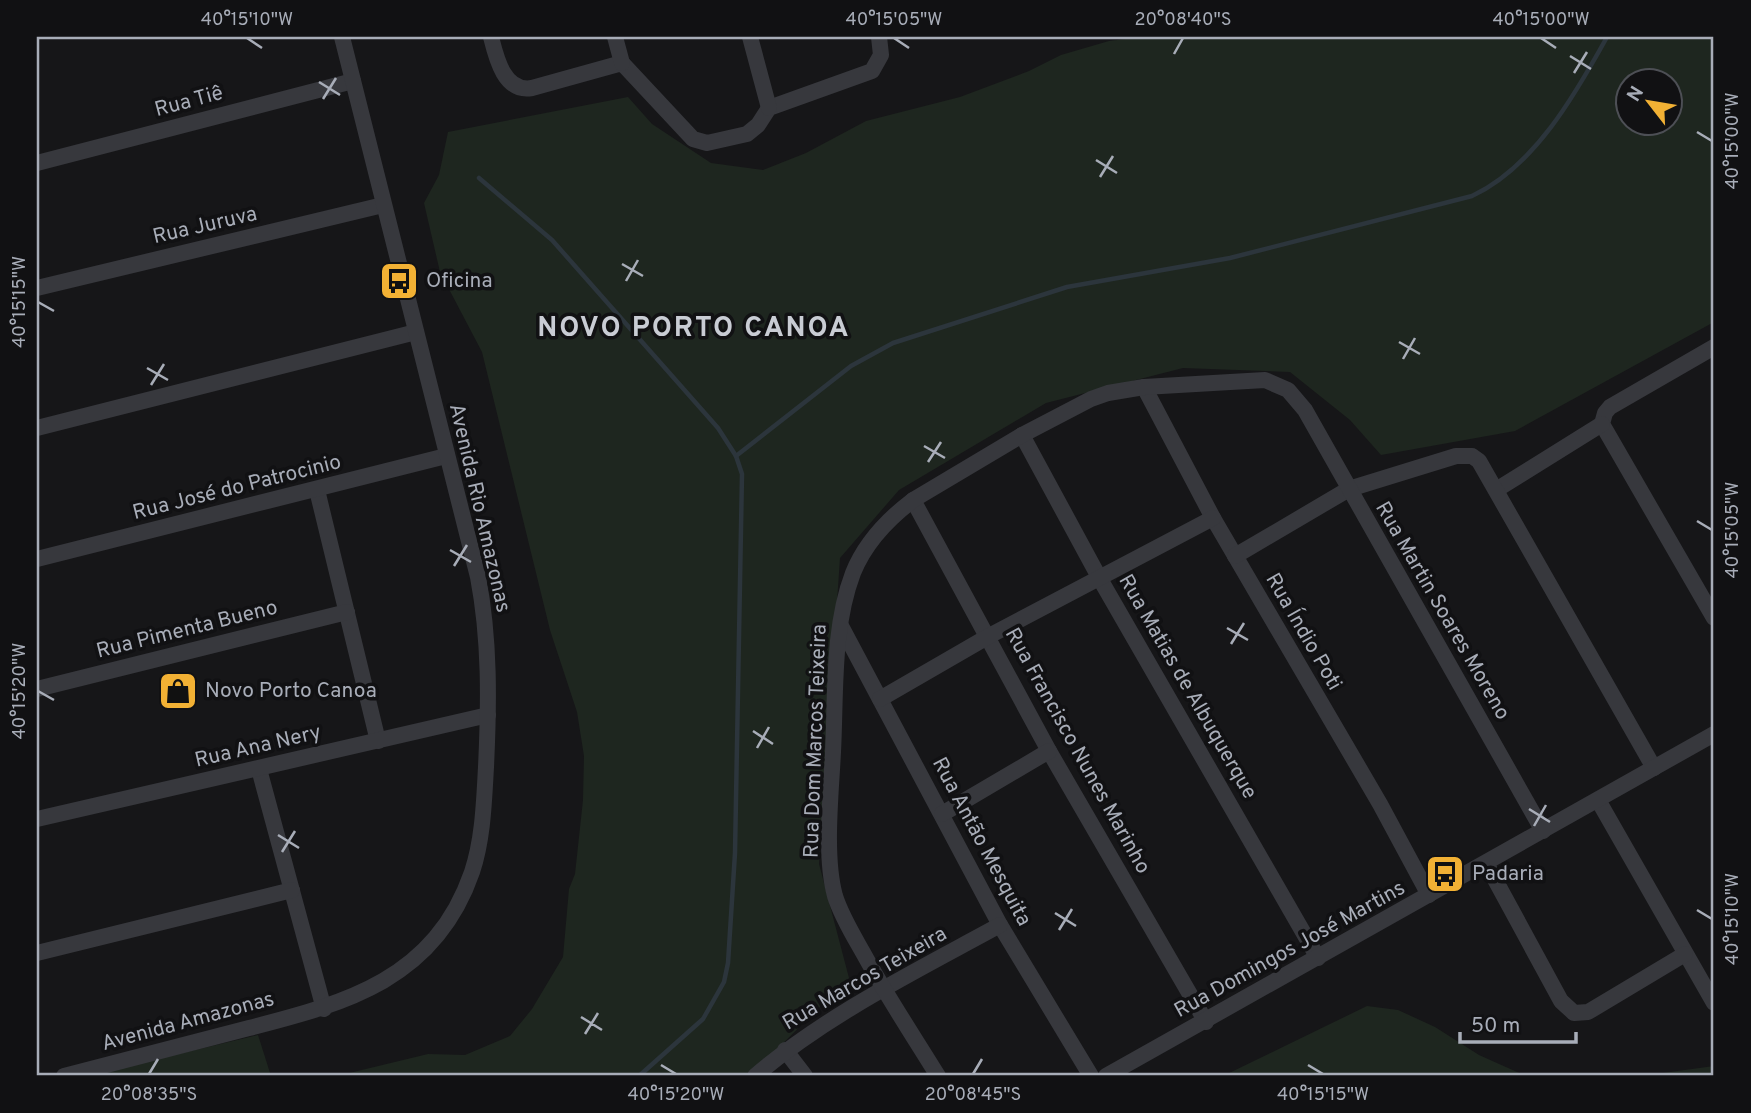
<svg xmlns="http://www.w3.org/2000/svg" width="1751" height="1113" font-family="Overpass,sans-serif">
<rect width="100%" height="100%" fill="#161618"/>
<g fill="#1e261f" fill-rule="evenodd">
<path d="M1140 37H1714V322L1515 431 1381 455 1350 420 1290 372 1183 368 1046 403 899 490 840 558 819 864 849 978 750 1076H337L428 1054 465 1055 510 1036 532 1009 563 957 569 889 575 874 583 800 584 756 577 712 550 630 482 352 440 272 424 203 439 175 448 132 628 97 652 124 711 163 763 170 806 153 866 121 960 97 1029 71 1061 55 1109 41ZM1628 80H1670V122H1628Z"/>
<polygon points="1367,1006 1398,1010 1435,1027 1479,1055 1526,1076 1223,1076"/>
<polygon points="258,1035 271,1076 86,1076"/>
<polygon points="1714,1066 1714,1076 1641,1076"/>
</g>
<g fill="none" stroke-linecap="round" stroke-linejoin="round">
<g stroke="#2c353c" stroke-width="4.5">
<polyline points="479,178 552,240 718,428 736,456 742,474 735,853 728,963 724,982 703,1019 639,1076"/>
<path d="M736 456 851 366 893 343 1067 287 1230 258 1472 196C1534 167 1575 95 1607 37"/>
</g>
<g stroke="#37383d" stroke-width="16">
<path d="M491 37C496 57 504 93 532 88L622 63 693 139 707 143 747 134 758 125 769 108 872 71 881 55 879 37"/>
<polyline points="615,37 622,63"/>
<polyline points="750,37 769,108"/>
<polyline points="37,163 353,81"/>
<polyline points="37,288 383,205"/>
<polyline points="1714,347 1610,407 1605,413 1602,424 1714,618"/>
<polyline points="1144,387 1213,518 1380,804 1429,895"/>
<polyline points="37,428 416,332"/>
<polyline points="1022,435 1100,579 1318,958"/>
<polyline points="317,490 378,741"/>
<polyline points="1496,490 1602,424"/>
<polyline points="913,500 1049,751 1206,1022"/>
<polyline points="1235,556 1349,489 1456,456 1472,456 1479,461 1654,768"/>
<polyline points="37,559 446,456"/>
<polyline points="841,626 1000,925 1091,1076"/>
<polyline points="37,689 347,612"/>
<polyline points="880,699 989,636 1213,518"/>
<polyline points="259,769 324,1009"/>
<polyline points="1598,800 1714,1003"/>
<polyline points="942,814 1049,751"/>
<polyline points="37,819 488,715"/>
<polyline points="1486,863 1561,1001 1574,1013 1588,1012 1685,954"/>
<polyline points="37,953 292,890"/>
<polyline points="785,1050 805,1076"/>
<path d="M64 1076C125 1060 187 1044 249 1028 347 1003 435 979 472 872 483 839 484 802 486 767 489 703 490 640 478 577L342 37"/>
<path d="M755 1076C828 1014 916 971 1000 925"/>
<path d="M938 1076C914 1037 888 998 866 958 855 938 842 918 835 896 824 856 831 794 833 752 836 694 832 628 853 573 865 543 888 519 913 500L1022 435 1091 399 1108 393 1144 387 1265 380 1288 390 1305 410 1543 831"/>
<polyline points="1106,1076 1714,734"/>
</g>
</g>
<path fill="none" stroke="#a8adb8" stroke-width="2.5" d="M247 38 262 48M894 38 909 48M1541 38 1556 48M1174 54 1183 38M1570 56 1591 69M1574 73 1587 52M319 82 340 95M323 99 336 78M1697 132 1712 141M1096 160 1117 173M1100 177 1113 156M622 264 643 276M626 281 638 260M38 302 54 311M1399 342 1420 354M1403 359 1415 338M147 368 168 380M151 385 164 364M924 446 945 458M928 462 941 442M1697 521 1712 530M450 550 471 562M454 566 467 545M1227 628 1248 640M1231 644 1244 623M38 691 54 700M753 731 773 744M757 748 769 727M1529 809 1550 822M1534 826 1546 805M278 835 299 848M282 852 295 831M1697 910 1712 919M1055 913 1076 926M1059 930 1072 909M581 1017 602 1030M585 1034 598 1013M661 1065 676 1074M1308 1065 1323 1074M149 1074 158 1059M973 1074 982 1059"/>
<defs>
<symbol id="bus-square" viewBox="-11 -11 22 22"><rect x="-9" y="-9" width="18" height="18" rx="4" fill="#f2b134" stroke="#111113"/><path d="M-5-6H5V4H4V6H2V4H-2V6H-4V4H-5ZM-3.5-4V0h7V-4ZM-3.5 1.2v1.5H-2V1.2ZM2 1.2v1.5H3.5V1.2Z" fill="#111"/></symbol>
<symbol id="shop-square" viewBox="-11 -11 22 22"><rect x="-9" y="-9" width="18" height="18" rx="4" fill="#f2b134" stroke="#111113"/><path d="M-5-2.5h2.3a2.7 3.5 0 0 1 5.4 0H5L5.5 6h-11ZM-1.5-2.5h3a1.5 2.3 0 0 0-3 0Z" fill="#111"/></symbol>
</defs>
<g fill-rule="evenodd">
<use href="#bus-square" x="377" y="259" width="44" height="44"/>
<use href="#shop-square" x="156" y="669" width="44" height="44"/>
<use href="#bus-square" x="1423" y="852" width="44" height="44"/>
</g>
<g text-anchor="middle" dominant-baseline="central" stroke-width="7" stroke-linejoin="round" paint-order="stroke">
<g font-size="21" fill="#a8adb8" stroke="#111113">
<text transform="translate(189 102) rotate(-15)">Rua Tiê</text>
<text transform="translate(205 226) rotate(-13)">Rua Juruva</text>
<text transform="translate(237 488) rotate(-14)">Rua José do Patrocinio</text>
<text transform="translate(479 508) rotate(77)">Avenida Rio Amazonas</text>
<text transform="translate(1442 611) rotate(60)">Rua Martin Soares Moreno</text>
<text transform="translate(187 630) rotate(-14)">Rua Pimenta Bueno</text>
<text transform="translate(1303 632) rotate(60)">Rua Índio Poti</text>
<text transform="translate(1187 687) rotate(60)">Rua Matias de Albuquerque</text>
<text transform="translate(816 741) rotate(-88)">Rua Dom Marcos Teixeira</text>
<text transform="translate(258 747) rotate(-13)">Rua Ana Nery</text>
<text transform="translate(1077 751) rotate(61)">Rua Francisco Nunes Marinho</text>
<text transform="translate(981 842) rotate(62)">Rua Antão Mesquita</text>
<text transform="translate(1290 950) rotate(-29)">Rua Domingos José Martins</text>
<text transform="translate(865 979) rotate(-30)">Rua Marcos Teixeira</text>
<text transform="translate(188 1022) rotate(-15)">Avenida Amazonas</text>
</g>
<g font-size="21" fill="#a8adb8" stroke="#111113" text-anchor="start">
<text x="426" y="281">Oficina</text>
<text x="205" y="691">Novo Porto Canoa</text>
<text x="1472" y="874">Padaria</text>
</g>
<g font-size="28" font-weight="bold" letter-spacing="2" fill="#c9ccd4" stroke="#111113">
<text x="694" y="329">NOVO PORTO CANOA</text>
</g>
</g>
<rect width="1751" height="1113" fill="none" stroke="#111113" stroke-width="77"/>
<g transform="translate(1649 102) rotate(301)"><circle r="33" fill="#111113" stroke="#4d4f55" stroke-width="2"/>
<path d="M0-5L12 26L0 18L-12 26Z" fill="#f2b134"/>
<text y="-10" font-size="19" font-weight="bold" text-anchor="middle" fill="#a8adb8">N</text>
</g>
<path d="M1460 1032v10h116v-10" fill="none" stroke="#a8adb8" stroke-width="3.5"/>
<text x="1471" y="1032" font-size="21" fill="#a8adb8" stroke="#111113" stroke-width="5" paint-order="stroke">50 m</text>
<rect x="38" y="38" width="1674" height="1036" fill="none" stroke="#a8adb8" stroke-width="2.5"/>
<g font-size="18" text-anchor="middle" fill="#a8adb8">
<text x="247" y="25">40°15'10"W</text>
<text x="894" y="25">40°15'05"W</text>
<text x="1183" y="25">20°08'40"S</text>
<text x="1541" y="25">40°15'00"W</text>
<text transform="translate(1732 141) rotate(-90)" y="6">40°15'00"W</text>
<text transform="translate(19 302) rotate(-90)" y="6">40°15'15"W</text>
<text transform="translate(1732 530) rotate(-90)" y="6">40°15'05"W</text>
<text transform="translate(19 691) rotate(-90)" y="6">40°15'20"W</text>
<text transform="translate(1732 919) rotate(-90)" y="6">40°15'10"W</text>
<text x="149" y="1100">20°08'35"S</text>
<text x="676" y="1100">40°15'20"W</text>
<text x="973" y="1100">20°08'45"S</text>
<text x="1323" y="1100">40°15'15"W</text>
</g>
</svg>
